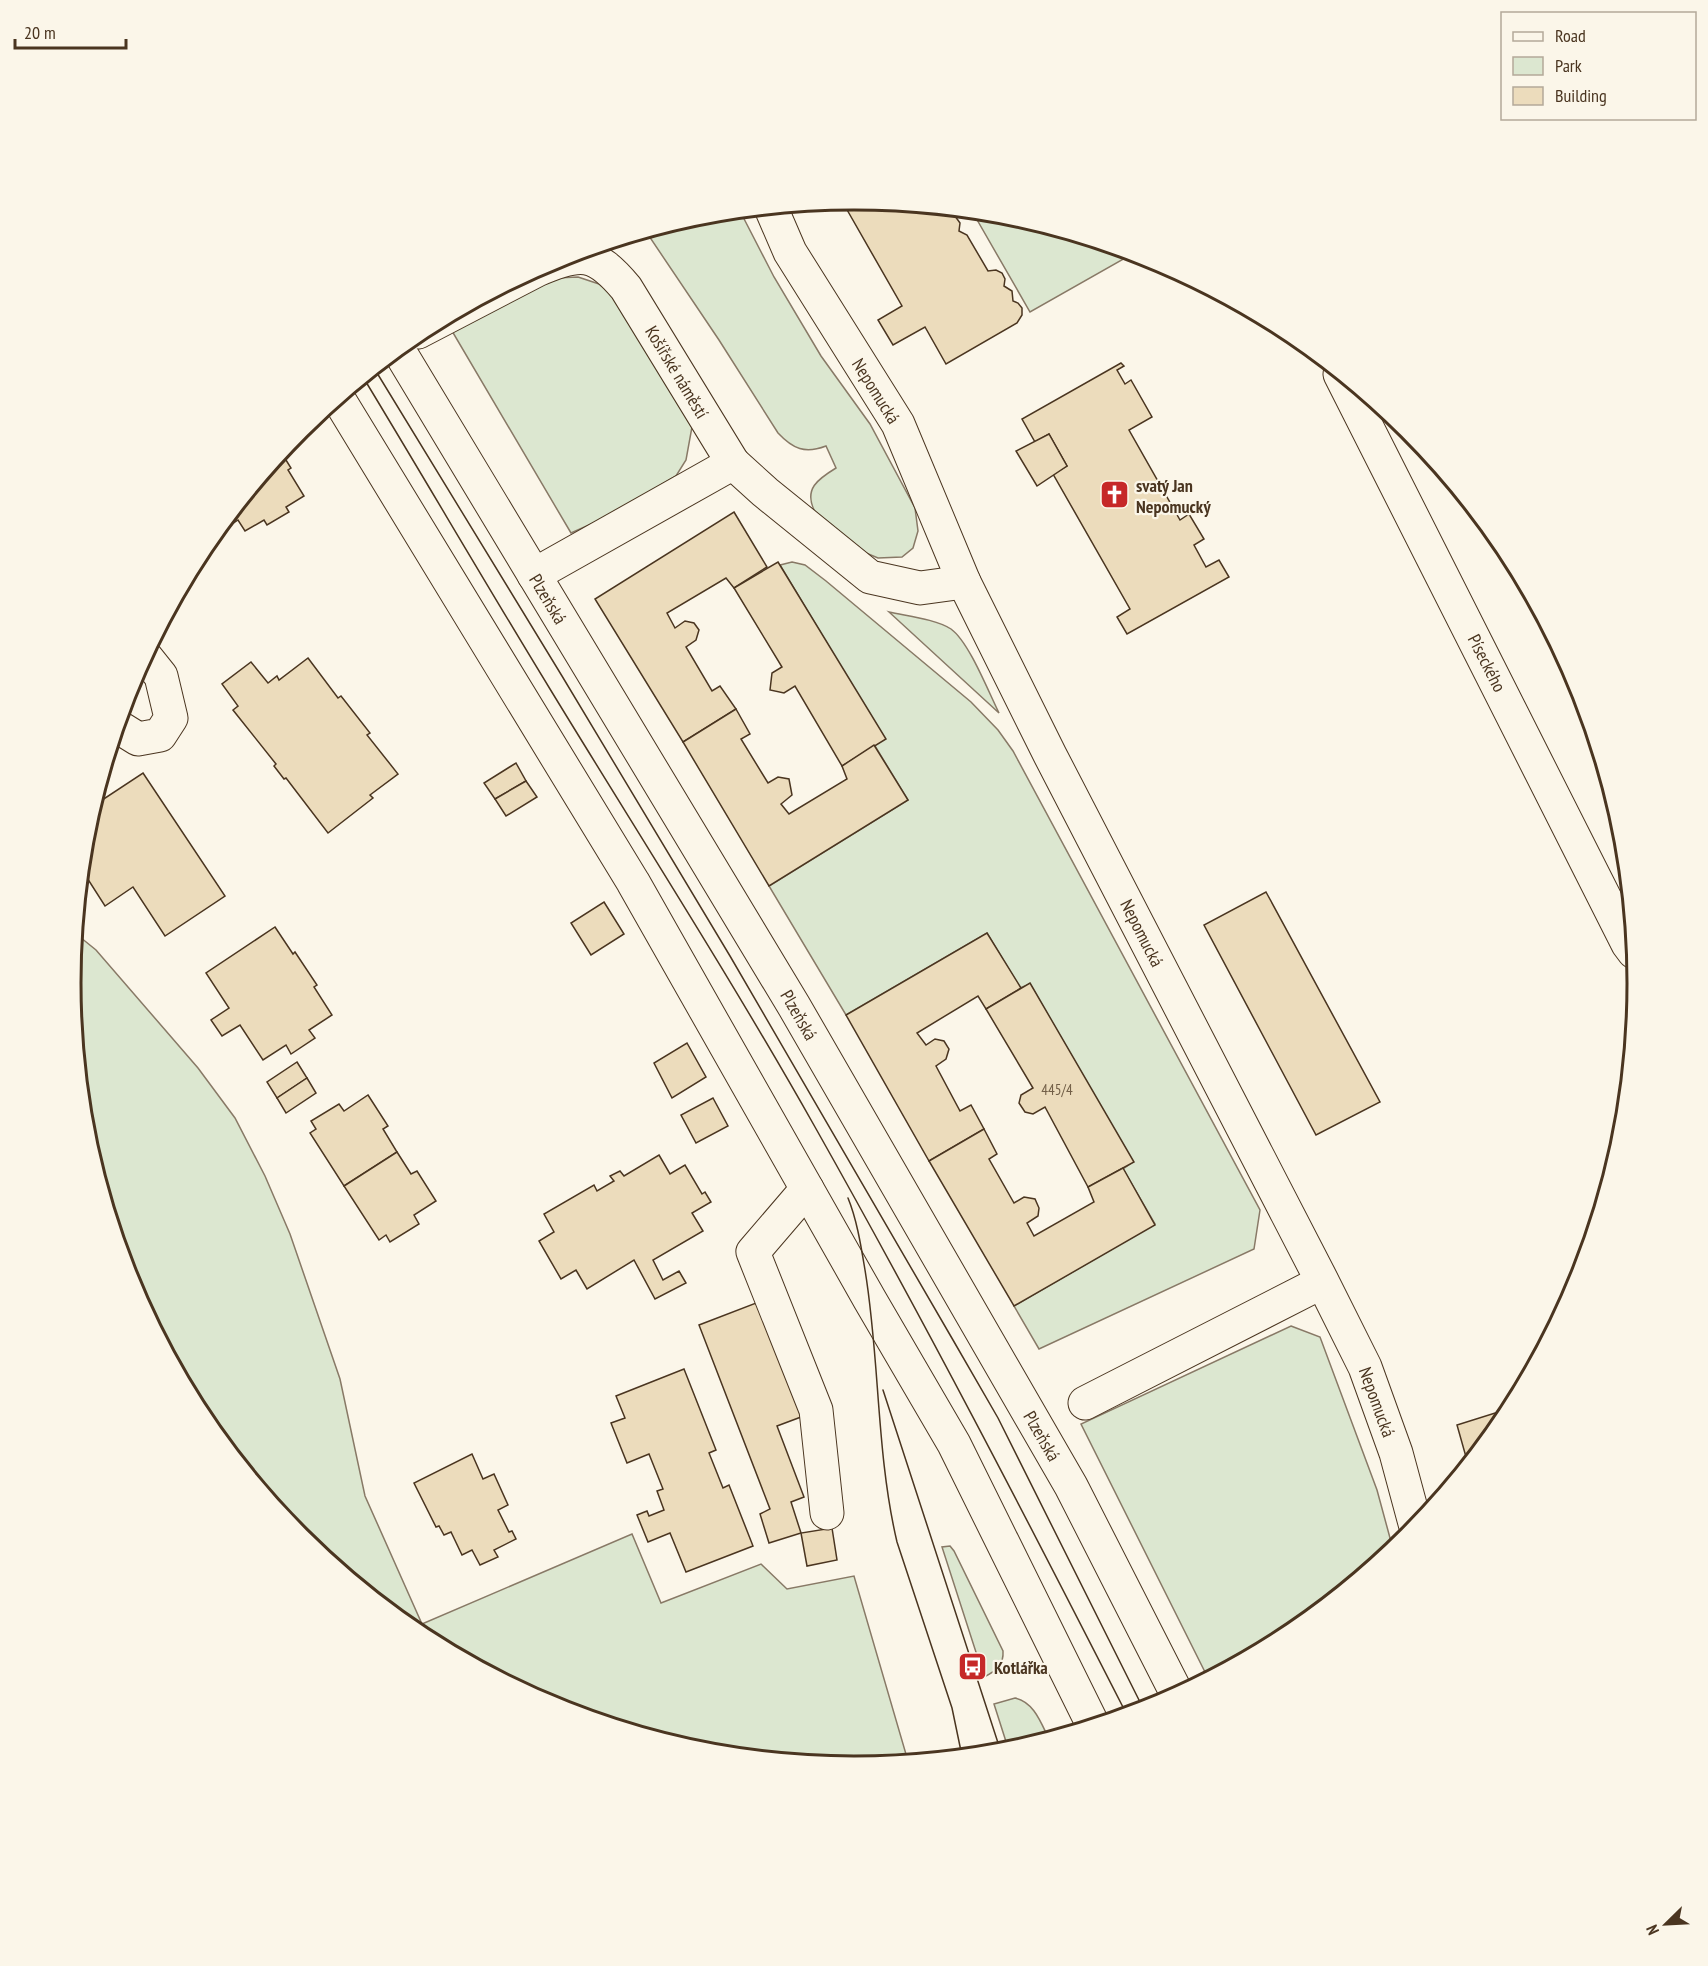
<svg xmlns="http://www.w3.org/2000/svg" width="1708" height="1966" font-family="'PT Sans Narrow',sans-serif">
<rect width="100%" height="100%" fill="#fbf6e9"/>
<g fill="#dce7d0" stroke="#887966" stroke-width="1.5">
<path d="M740 211 774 277 821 356 870 424 915 508 918 531 913 548 902 557 878 558 866 553 815 512C803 489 818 479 836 468L826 446C805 454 793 449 778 433L719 340 649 236C682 217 702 214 740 211Z"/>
<polygon points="972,211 1007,215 1134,253 1030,312"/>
<polygon points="578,277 599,284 612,294 692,427 686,460 676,476 607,517 571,533 452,331 555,278"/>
<polygon points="792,562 805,565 826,581 971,702 998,730 1013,751 1260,1210 1254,1249 1039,1349 1014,1306 1155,1224 1123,1169 1133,1162 1030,984 1020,988 987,933 846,1015 769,886 908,800 875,746 834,655 780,565"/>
<path d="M889 612C906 616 936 619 951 629 969 642 988 691 999 713Z"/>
<polygon points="75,933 96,950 198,1068 235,1118 265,1176 290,1234 340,1379 365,1496 422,1624 632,1534 661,1603 761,1564 787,1589 854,1576 908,1761 854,1766 701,1751 554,1707 418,1634 300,1537 202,1418 130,1283 85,1136 71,983"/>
<polygon points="1291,1326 1320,1337 1377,1490 1393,1549 1289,1635 1208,1678 1081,1424"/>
<path d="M950 1546 954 1551 1003 1651C1004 1665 996 1671 984 1677L942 1547Z"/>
<path d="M1015 1698C1034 1702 1041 1723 1049 1739L1009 1751 994 1704Z"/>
</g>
<g fill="#ecdcbc" stroke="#4a3520" stroke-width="1.5">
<polygon points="854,200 952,209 951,216 955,216 960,223 959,231 967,235 988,271 996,270 1002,273 1005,279 1004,286 1012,291 1013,301 1018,303 1022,308 1022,315 1017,323 946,364 925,327 893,345 878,320 902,306 842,201"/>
<polygon points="1121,363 1124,366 1117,370 1125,384 1131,380 1152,417 1129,430 1180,520 1189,514 1204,539 1194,545 1206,567 1219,560 1229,577 1127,634 1117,617 1130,609 1053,474 1067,466 1049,434 1035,442 1022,419"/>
<polygon points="1049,434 1067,466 1037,486 1016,451"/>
<polygon points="281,452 291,468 288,470 304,496 286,507 289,512 267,525 264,520 245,531 238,520 232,524 228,517"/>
<polygon points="734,512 767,567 734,588 726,578 667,613 675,628 685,621 694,623 699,630 696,640 686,647 712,691 720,686 736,709 683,742 595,599"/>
<polygon points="778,562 886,739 842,766 795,686 784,693 770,690 772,673 782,667 734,588"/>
<polygon points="308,658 338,698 341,696 370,733 367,735 398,774 370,795 373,798 328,833 286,778 284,779 274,766 276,764 233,710 238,706 222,684 251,662 268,683 277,676 279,680"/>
<polygon points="736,709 750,734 741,739 768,783 778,777 789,779 792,795 781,804 789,814 847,779 842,766 874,745 908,800 769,886 683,742"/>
<polygon points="516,763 526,781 495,799 484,783"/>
<polygon points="143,773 225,896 165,936 133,887 105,906 82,870 86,830 93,806"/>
<polygon points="526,781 537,797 506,816 495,799"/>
<polygon points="1266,892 1380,1102 1316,1135 1204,925"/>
<polygon points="604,902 624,934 591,955 571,923"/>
<polygon points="275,927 293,954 295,952 317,985 314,987 332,1015 309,1030 315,1038 291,1054 286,1045 263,1060 240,1025 222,1036 211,1020 229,1008 206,973"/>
<polygon points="987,933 1021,988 986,1009 978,996 917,1033 926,1045 935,1039 944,1041 949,1049 946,1059 936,1066 960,1111 971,1105 984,1129 929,1161 846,1015"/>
<polygon points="1030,983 1134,1162 1088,1187 1045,1107 1033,1114 1025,1112 1019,1103 1021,1095 1033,1088 986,1009"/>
<polygon points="687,1043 706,1077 672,1098 654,1063"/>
<polygon points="297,1062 307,1078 277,1098 267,1082"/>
<polygon points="307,1078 316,1093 286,1113 277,1098"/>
<polygon points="368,1095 388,1126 383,1129 397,1152 344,1186 310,1133 316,1129 311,1121 339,1104 344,1111"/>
<polygon points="713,1098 728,1126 696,1143 681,1115"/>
<polygon points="984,1129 997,1154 989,1159 1014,1203 1024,1197 1035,1199 1039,1208 1038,1216 1027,1223 1034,1236 1094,1202 1088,1187 1123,1168 1155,1225 1014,1306 929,1161"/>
<polygon points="397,1152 411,1174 417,1171 436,1201 414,1215 419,1224 390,1242 386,1235 379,1240 344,1186"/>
<polygon points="659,1155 670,1174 685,1165 702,1194 705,1192 711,1202 692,1213 703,1231 653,1260 663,1280 679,1271 686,1283 655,1299 634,1260 587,1289 576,1270 561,1279 539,1241 554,1232 544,1214 594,1185 597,1191 614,1181 610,1176 620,1171 624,1176"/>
<polygon points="764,1300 809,1414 777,1426 804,1497 791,1502 801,1533 769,1543 760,1514 770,1509 699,1325"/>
<polygon points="684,1369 716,1450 709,1453 723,1488 729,1485 753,1546 686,1572 670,1533 648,1542 637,1515 647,1511 649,1516 664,1510 657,1491 663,1489 649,1454 627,1463 611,1423 625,1418 616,1396"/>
<polygon points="1511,1408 1505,1419 1468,1464 1457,1425"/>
<polygon points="472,1454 483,1479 494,1474 508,1505 498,1510 509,1532 512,1531 516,1539 494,1550 498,1557 480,1565 472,1550 462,1555 451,1532 444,1535 439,1526 436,1527 414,1483"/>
<polygon points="832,1528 837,1560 807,1566 801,1533"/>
</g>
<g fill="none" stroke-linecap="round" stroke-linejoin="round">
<defs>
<g id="minor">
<polyline points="771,208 790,252 898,424 964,582 1050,755 1319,1275 1365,1367 1396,1453 1416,1527"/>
<path d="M418 332 537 270C581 251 595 251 626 288L733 463 534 575"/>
<polyline points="1340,374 1628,944 1634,952"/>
<polyline points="733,463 765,492 870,577 920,588 964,582"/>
<polyline points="117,726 138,739 160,735 171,718 161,676 145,656"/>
<polyline points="807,1189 753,1252 816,1410 827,1513"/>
<polyline points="1085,1403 1322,1282"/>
</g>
<g id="major">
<polyline points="398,349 794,1006 1071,1486 1177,1694"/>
<polyline points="338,398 633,882 870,1300 954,1444 1093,1725"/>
</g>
</defs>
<use href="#minor" stroke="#4a3520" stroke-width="35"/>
<use href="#major" stroke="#4a3520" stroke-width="35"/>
<use href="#minor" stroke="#fbf6e9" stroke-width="33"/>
<use href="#major" stroke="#fbf6e9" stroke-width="33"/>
<g stroke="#4a3520" stroke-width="1.5">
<polyline points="374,368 562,676 730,956 953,1340 998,1418 1144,1710"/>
<path d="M363 377C426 481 487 586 550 689 639 835 731 978 815 1127 924 1320 1026 1517 1127 1715"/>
<path d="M848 1198C857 1220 861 1246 865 1270 880 1360 876 1453 897 1542L952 1708 962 1756"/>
<polyline points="883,1390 1001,1752"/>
</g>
</g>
<defs>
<symbol id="church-square" viewBox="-11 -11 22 22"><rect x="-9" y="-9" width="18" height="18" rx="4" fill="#c62828" stroke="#fbf6e9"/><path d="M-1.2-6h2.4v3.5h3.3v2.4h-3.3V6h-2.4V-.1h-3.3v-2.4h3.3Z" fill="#fff"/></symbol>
<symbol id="bus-square" viewBox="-11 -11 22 22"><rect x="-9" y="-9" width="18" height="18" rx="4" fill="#c62828" stroke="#fbf6e9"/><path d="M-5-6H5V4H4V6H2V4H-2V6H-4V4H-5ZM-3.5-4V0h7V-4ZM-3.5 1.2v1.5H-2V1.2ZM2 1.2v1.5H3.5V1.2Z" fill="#fff"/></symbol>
</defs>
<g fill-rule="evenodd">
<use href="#church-square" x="1098" y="478" width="33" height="33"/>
<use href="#bus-square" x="956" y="1650" width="33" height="33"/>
</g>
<g text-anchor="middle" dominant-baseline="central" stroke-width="4.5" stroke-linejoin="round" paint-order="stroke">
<g font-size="15" fill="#725f47">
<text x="1057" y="1089">445/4</text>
</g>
<g font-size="18" fill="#4a3520" stroke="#fbf6e9">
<text transform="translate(677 372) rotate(59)">Košířské náměstí</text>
<text transform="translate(876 391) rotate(58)">Nepomucká</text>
<text transform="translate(548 599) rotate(59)">Plzeňská</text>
<text transform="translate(1487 663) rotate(63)">Píseckého</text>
<text transform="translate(1142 933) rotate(63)">Nepomucká</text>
<text transform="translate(799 1015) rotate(60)">Plzeňská</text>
<text transform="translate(1377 1402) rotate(70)">Nepomucká</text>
<text transform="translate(1042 1436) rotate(60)">Plzeňská</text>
</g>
<g font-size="18" font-weight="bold" fill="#4a3520" stroke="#fbf6e9" text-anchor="start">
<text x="1136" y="485">svatý Jan<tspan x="1136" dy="21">Nepomucký</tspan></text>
<text x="994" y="1667">Kotlářka</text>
</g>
</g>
<path d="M0 0H1708V1966H0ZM81 983a773 773 0 1 1 1546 0a773 773 0 1 1-1546 0Z" fill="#fbf6e9" fill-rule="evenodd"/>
<path fill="none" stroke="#4a3520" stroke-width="3" d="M81 983a773 773 0 1 1 1546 0a773 773 0 1 1-1546 0Z"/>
<rect x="1501" y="12" width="195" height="108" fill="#fbf6e9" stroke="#b4a999" stroke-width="1.5"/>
<rect x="1513" y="32" width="30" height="9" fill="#fbf6e9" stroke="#b4a999" stroke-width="1.5"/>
<text x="1555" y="42" font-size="18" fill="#4a3520">Road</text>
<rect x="1513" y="57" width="30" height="18" fill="#dce7d0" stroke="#b4a999" stroke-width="1.5"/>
<text x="1555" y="72" font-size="18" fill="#4a3520">Park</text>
<rect x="1513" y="87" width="30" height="18" fill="#ecdcbc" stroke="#b4a999" stroke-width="1.5"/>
<text x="1555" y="102" font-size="18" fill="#4a3520">Building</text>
<g transform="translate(1666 1924) rotate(246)" stroke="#fbf6e9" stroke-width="4.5" paint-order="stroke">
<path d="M0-4.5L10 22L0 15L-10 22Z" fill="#4a3520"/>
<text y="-9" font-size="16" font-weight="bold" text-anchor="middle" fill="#4a3520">N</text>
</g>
<path d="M15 39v9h111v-9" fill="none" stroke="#4a3520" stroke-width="3"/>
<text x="24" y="39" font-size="18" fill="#4a3520" stroke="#fbf6e9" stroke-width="4.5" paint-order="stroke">20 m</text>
</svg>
